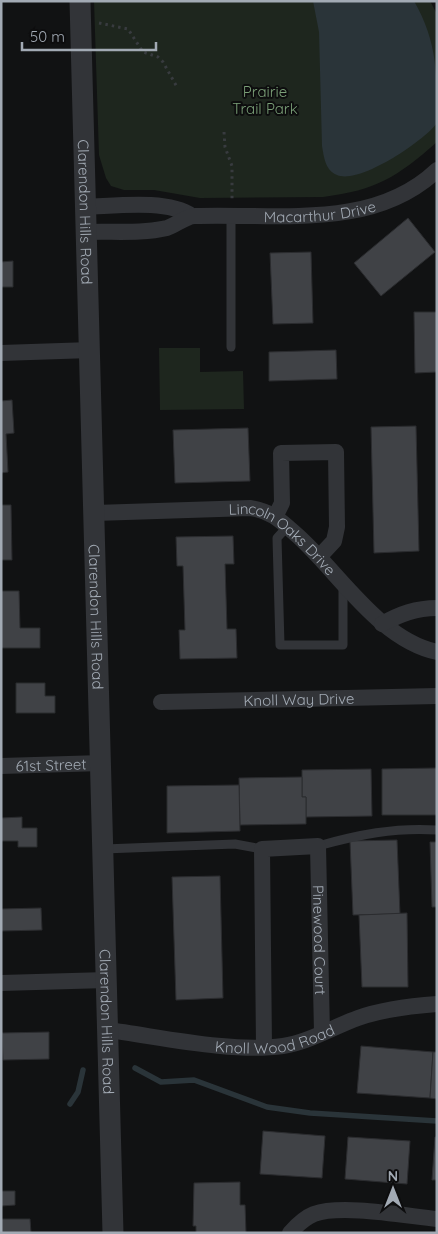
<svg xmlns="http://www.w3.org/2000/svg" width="438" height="1234" font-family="Quicksand,sans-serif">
<rect width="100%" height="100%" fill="#111213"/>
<g fill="#1e261e">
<path d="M94 1H430L437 14V142C397 177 377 190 323 197L200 198 154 190H124L111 186 106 178 99 155Z"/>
<polygon points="159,348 200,348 200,372 243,371 244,409 160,410"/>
</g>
<path fill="#2a3439" d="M313 1H414C438 43 437 75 437 123 424 141 359 185 337 175 325 170 324 157 322 146L319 32Z"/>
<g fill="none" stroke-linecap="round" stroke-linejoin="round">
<g stroke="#2a3439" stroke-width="5.5">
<polyline points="135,1068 161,1082 194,1080 267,1107 310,1113 437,1121"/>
<polyline points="70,1104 78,1092 83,1070"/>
</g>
</g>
<g fill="#404246" stroke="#2b2c2f">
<polygon points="408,218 435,252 381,296 354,263"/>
<polygon points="311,252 313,323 273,324 270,253"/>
<polygon points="13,261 13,287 1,287 1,262"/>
<polygon points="414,312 437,312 437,372 415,373"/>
<polygon points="336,350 337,379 269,381 269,352"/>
<polygon points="12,400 14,433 6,434 8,472 1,473 1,401"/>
<polygon points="416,426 419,551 374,553 371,427"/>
<polygon points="248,428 250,481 175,483 173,430"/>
<polygon points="1,505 11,505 12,560 1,560"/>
<polygon points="233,536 234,564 225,564 227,629 236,629 237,658 180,659 179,630 185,630 183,566 177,566 176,537"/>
<polygon points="1,591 19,591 20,628 40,628 40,648 1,648"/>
<polygon points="16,683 45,683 45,696 55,696 55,713 16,713"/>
<polygon points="437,768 437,815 382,815 382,769"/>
<polygon points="371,769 372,816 306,817 306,797 302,797 302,770"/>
<polygon points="302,777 302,797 306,797 306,824 240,825 239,778"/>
<polygon points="239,785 240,831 167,833 167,786"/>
<polygon points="22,817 22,828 37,828 37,847 18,847 18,841 1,841 1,818"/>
<polygon points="397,840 400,914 353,915 350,841"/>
<polygon points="430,842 437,842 437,907 432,907"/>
<polygon points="220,876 223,998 176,1000 172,877"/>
<polygon points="41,908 42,930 1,931 1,909"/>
<polygon points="407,913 408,987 362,987 359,915"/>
<polygon points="49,1032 49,1059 3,1060 2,1033"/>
<polygon points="361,1046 433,1052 430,1098 357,1093"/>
<polygon points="433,1052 437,1052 437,1099 430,1098"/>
<polygon points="263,1131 325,1136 322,1178 260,1174"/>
<polygon points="348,1137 410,1141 407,1184 345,1179"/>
<polygon points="435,1137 437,1137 437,1180 432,1180"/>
<polygon points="240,1182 240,1205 245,1205 246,1233 196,1233 196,1226 193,1226 194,1183"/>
<polygon points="1,1191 15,1191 15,1205 1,1206"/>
<polygon points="1,1219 30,1219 31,1233 1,1233"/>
</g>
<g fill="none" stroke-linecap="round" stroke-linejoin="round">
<g stroke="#383b3f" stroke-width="3" stroke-dasharray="2.5 4" stroke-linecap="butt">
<polyline points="99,23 128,29 143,52 158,57 163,62 177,87"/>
<polyline points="224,132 225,147 232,166 232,200"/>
</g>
<g stroke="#323438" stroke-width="9">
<polyline points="231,347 231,217"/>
<polyline points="287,527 277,538 280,645 343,645 343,585"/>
<path d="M318 846C357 835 395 827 437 830"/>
<polyline points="104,849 235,844 262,849"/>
</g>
<g stroke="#323438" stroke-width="16">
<path d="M86 207C116 206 167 199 192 216"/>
<path id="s1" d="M87 232C112 231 142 234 167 228 176 225 186 216 195 216 276 213 373 231 437 170"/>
<polyline points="1,353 91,350"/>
<path id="s2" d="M95 513 250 508C272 511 282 522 298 536 340 574 380 640 437 652"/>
<polyline points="276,515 282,503 281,453 336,452 337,527 334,541 320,556"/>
<path d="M382 624C400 614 416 608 437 608"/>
<path id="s3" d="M161 702 437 696"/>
<path id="s4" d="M1 766 102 763"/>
<polyline points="1,983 107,980"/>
<path id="s5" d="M108 1030C161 1037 232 1053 283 1046 309 1042 333 1027 358 1018 383 1009 410 1006 437 1004"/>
<path id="s6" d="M264 1047 262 849 318 846 322 1033"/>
<path d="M290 1233C297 1225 304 1218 314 1214 342 1204 406 1216 437 1219"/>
</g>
<path stroke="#323438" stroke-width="21" id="s7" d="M80 1 113 1233"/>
</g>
<g text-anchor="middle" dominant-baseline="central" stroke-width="4" stroke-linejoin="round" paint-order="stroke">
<g font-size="15" fill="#7ba078" stroke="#0d0d0e">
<text x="265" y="91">Prairie<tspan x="265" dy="17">Trail Park</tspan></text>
</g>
<g font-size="15" fill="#a2aab4" stroke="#0d0d0e">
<text stroke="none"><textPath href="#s1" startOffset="236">Macarthur Drive</textPath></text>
<text stroke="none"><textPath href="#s7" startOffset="211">Clarendon Hills Road</textPath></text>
<text stroke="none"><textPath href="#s2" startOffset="198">Lincoln Oaks Drive</textPath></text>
<text stroke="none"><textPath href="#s7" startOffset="616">Clarendon Hills Road</textPath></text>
<text stroke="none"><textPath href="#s3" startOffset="138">Knoll Way Drive</textPath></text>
<text stroke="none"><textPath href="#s4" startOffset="50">61st Street</textPath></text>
<text stroke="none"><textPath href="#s6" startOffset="348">Pinewood Court</textPath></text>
<text stroke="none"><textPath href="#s7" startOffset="1021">Clarendon Hills Road</textPath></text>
<text stroke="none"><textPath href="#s5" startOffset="169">Knoll Wood Road</textPath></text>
</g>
</g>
<rect width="438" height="1234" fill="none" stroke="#a2aab4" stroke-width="5"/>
<g transform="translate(393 1189)" stroke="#0d0d0e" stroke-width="4" paint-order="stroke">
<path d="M0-4L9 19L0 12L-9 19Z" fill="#a2aab4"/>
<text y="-8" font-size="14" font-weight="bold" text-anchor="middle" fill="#a2aab4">N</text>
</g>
<path d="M22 42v8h134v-8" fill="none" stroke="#a2aab4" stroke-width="2.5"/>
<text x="30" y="42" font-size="15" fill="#a2aab4" stroke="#0d0d0e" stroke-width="4" paint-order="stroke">50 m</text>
</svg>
